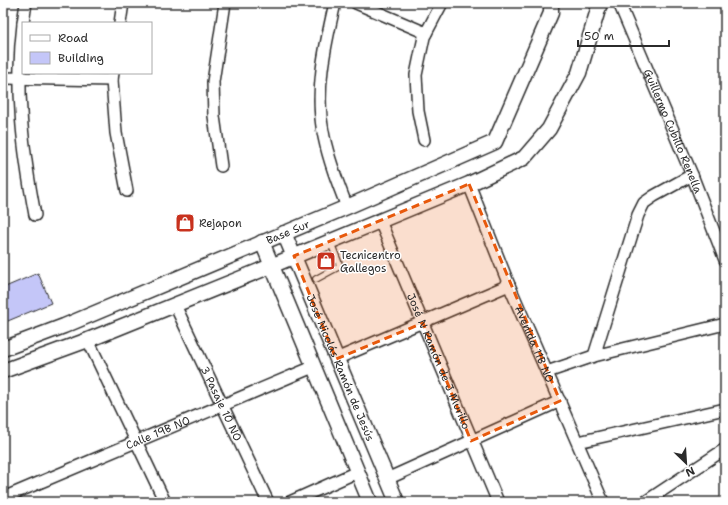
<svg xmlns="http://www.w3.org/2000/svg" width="728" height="505" font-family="'Shantell Sans',sans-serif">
<rect width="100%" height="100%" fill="#fff"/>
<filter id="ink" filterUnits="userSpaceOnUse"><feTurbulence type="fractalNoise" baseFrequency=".025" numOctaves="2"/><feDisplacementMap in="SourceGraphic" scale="8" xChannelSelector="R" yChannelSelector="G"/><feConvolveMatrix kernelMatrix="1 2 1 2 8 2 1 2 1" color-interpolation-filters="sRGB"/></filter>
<g filter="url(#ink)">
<polygon fill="#c4c6f8" stroke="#2b2b2b" points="38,273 51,303 3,323 3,288"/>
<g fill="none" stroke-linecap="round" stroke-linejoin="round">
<defs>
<polyline id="service" points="316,279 340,266 330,241"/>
<g id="minor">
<path d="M335 3C325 46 314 93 324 137 329 161 338 184 347 207"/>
<polyline points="356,3 426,33"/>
<path id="s1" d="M619 3 692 175 725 260"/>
<polyline points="23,23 26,3"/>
<polyline points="120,23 123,3"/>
<path d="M23 24C15 89 23 152 35 215"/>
<polyline points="113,73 112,80 116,133 127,191"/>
<polyline points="3,78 112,80"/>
<polyline points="424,140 418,111 416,75 424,37 442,3"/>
<polyline points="221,166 214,116 213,82 225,3"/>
<path id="s2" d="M469 184 509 285 603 502"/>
<path id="s3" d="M380 221 498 502"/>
<path id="s4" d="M175 305 268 502"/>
<polyline points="88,340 165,502"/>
<polyline points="594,356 638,215 644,203 654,196 692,175"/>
<polyline points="336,359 509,285"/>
<polyline points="547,372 594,356 725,324"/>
<polyline points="578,442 725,409"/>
<polyline points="387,479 560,401"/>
<path id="s5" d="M3 498 313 367"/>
<polyline points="290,502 357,472"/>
<polyline points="645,502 725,449"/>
</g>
<g id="tertiary">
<path id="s6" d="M284 233 397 502"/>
<polyline points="262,242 370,502"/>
<path id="s7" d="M3 349 64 326 347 207 495 142 551 13V3"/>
<polyline points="3,371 88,340 271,266 469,184 524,158 549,129 579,73 600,3"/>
</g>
</defs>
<use href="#service" stroke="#2b2b2b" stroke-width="8"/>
<use href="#minor" stroke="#2b2b2b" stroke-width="14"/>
<use href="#tertiary" stroke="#2b2b2b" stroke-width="17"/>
<use href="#service" stroke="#fff" stroke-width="5.5"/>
<use href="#minor" stroke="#fff" stroke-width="11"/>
<use href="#tertiary" stroke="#fff" stroke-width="14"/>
</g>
</g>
<path fill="#e8590c" fill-opacity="0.2" stroke="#e8590c" stroke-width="3" stroke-dasharray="8 5" stroke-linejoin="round" d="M469 184 560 401 471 441 423 323 336 359 294 256Z"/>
<defs>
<symbol id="shop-square" viewBox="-11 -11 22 22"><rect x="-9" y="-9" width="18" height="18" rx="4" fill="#c8321e" stroke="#fff"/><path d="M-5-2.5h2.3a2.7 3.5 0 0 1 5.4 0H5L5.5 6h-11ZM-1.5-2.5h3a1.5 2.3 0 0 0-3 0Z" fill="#fff"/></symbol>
</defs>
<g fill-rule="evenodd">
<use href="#shop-square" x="174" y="212" width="22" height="22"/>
<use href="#shop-square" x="315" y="250" width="22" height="22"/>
</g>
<g text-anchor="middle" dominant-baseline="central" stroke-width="3" stroke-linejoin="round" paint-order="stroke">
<g font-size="11" fill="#2b2b2b" stroke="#fff">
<text stroke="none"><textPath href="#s1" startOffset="139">Guillermo Cubillo Renella</textPath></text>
<text stroke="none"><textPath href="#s7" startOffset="308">Base Sur</textPath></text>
<text stroke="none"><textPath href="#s2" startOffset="173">Avenida 11B NO</textPath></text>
<text stroke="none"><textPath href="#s3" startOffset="152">José N Ramón de J Murillo</textPath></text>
<text stroke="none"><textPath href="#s6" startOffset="146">José Nicolás Ramón de Jesús</textPath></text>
<text stroke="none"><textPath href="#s4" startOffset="109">3 Pasaje 10 NO</textPath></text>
<text stroke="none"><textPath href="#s5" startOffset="168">Calle 19B NO</textPath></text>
</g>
<g font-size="11" fill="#2b2b2b" stroke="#fff" text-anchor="start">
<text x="199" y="223">Rejapon</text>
<text x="340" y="255">Tecnicentro<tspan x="340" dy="13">Gallegos</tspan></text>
</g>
</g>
<rect width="728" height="505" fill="none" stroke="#fff" stroke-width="16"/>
<rect x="8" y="8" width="712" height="489" fill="none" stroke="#2b2b2b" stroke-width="1.5" filter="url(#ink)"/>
<rect x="22" y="22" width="130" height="52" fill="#ffffff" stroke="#aaaaaa"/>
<rect x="30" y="35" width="20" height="6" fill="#ffffff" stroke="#aaaaaa"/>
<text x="58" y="42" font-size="12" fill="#2b2b2b">Road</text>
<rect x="30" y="52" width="20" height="12" fill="#c4c6f8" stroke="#aaaaaa"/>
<text x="58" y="62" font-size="12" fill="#2b2b2b">Building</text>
<g transform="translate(686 463) rotate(155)" stroke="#ffffff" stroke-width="3" paint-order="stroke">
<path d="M0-3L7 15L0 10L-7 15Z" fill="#2b2b2b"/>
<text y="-6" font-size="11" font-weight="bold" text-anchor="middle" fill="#2b2b2b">N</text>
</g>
<path d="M578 40v6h91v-6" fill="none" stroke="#2b2b2b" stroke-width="2"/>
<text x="584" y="40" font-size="12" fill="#2b2b2b" stroke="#ffffff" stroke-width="3" paint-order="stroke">50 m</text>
</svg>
